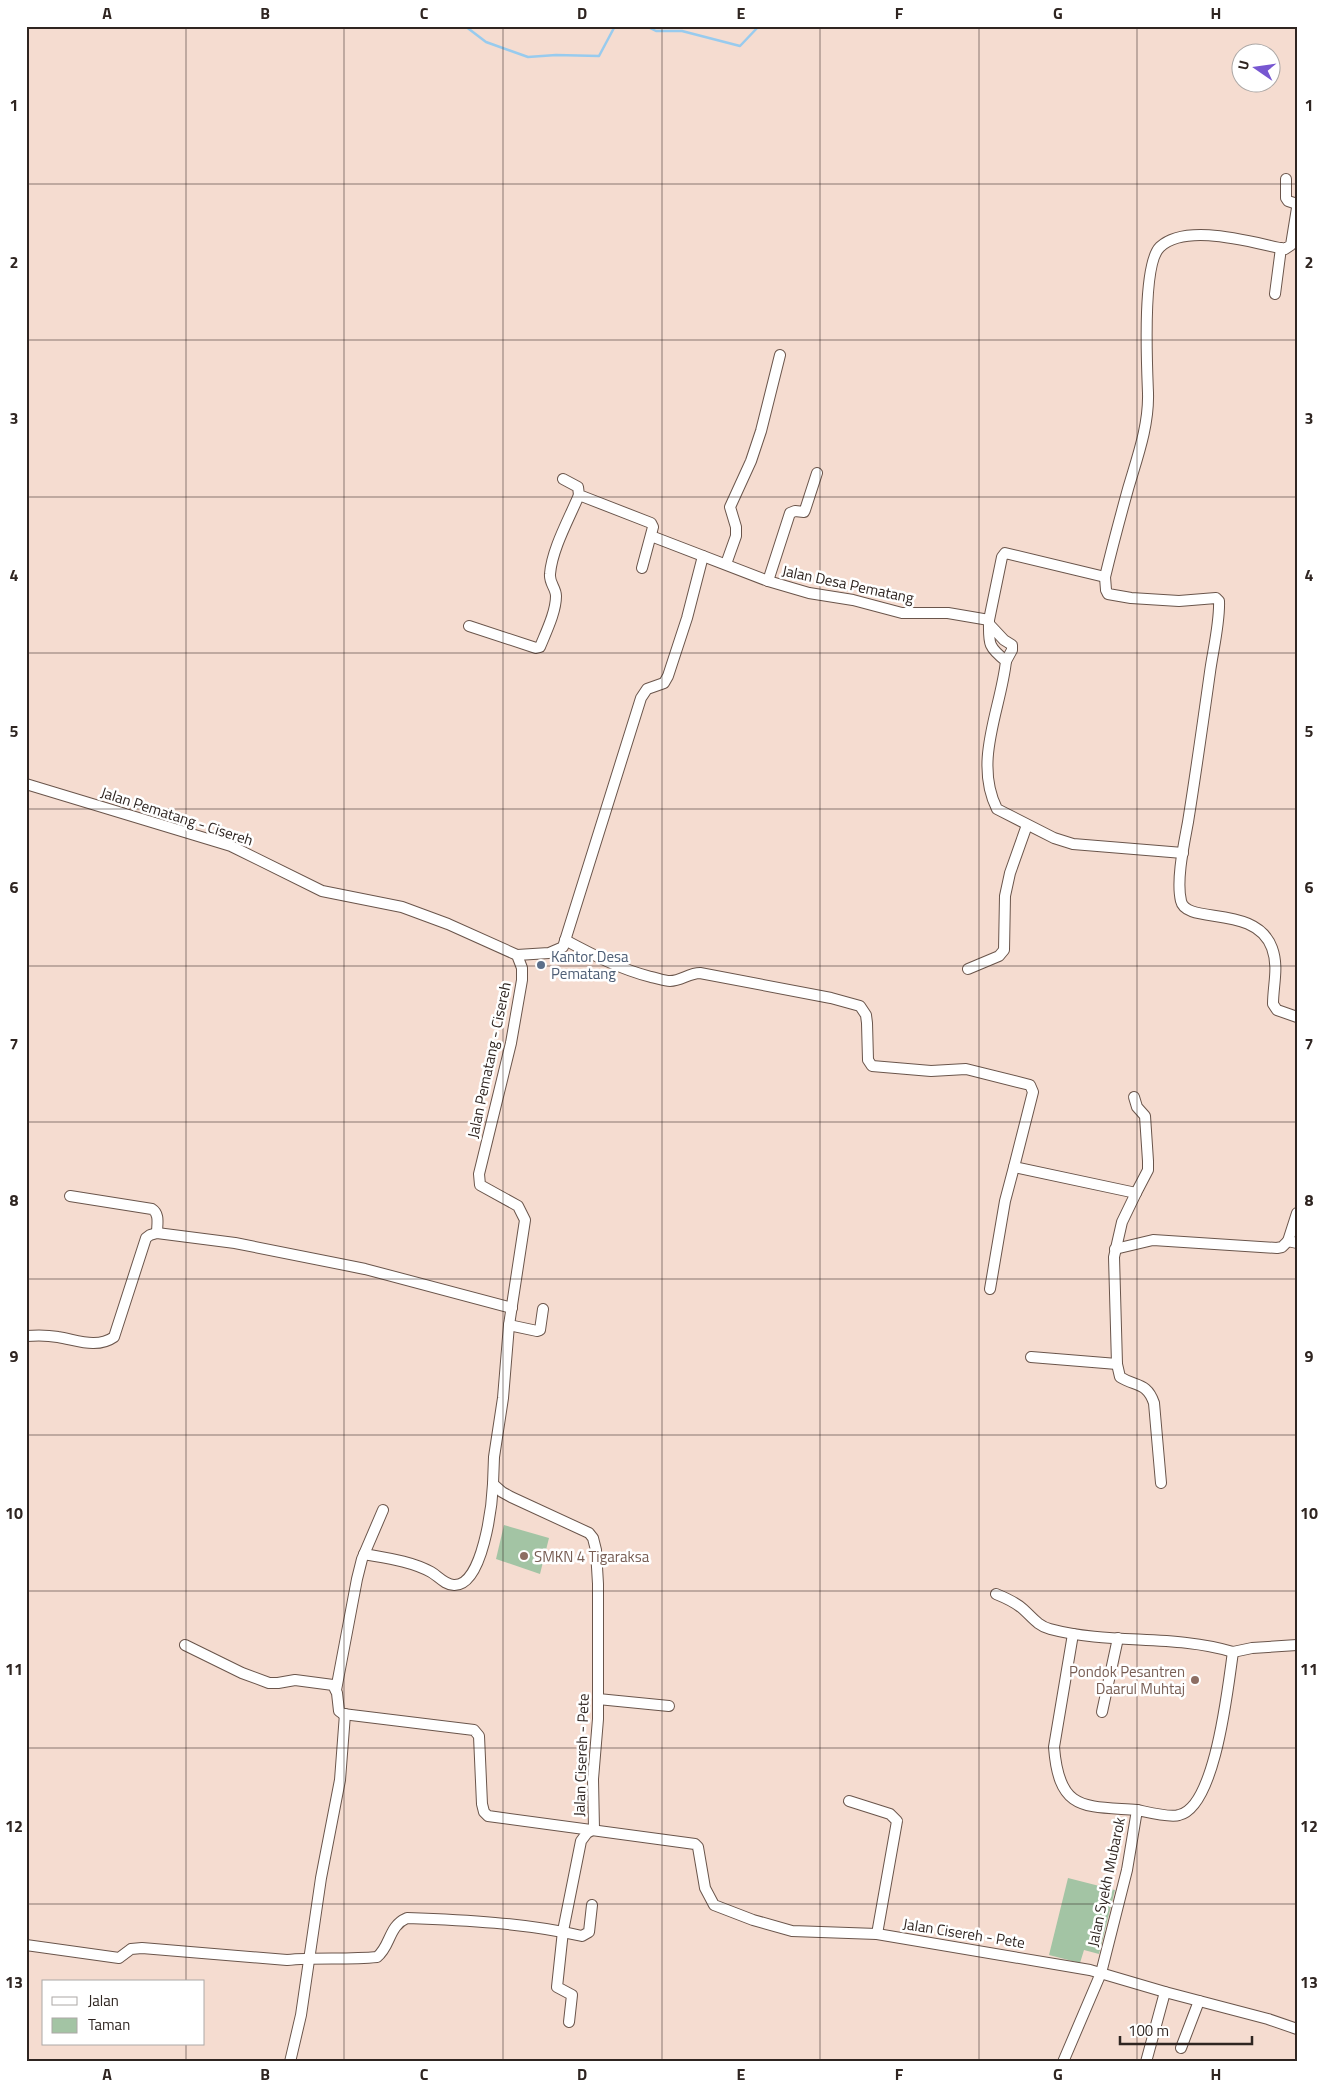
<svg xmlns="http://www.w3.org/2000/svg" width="1323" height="2088" font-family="'Titillium Web',sans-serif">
<rect width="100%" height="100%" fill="#f5dcd0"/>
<g fill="#a3c4a4">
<polygon points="504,1525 549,1538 540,1574 496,1559"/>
<polygon points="1068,1878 1115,1890 1099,1954 1084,1950 1080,1963 1049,1955"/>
</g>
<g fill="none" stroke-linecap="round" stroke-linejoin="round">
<g stroke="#98cbee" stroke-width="2.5">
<polyline points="465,26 486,42 528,57 556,55 599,56 615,26"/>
<polyline points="646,26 656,31 682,31 740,46 759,26"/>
</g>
<defs>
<g id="minor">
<polyline points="1286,179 1286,198 1288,201 1297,204"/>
<path d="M1297 208 1291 245 1285 249C1253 243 1187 222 1160 247 1142 264 1147 367 1148 393 1149 426 1137 458 1128 489 1120 518 1112 548 1105 577L1106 590 1108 594 1131 598 1179 601 1216 598 1219 601C1220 622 1213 650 1210 672 1203 722 1196 772 1188 822 1184 844 1176 880 1181 901 1186 925 1256 904 1272 948 1279 967 1273 985 1273 1004L1277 1010 1297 1017"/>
<polyline points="1275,294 1281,248"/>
<polyline points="563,479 578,487 579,495 651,523 653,527 642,568"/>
<polyline points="651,536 768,581 809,593 853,600 902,613 948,613 989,620 1002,557 1005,553 1105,577"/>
<polyline points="726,564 736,536 736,527 730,507 751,461 761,431 780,355"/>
<polyline points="768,581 790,513 795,511 804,512 805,510 817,473"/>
<path d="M989 620C989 643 987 646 1006 661 1001 709 973 761 997 809L1054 838 1073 844 1183 853"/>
<polyline points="989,624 1004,640 1012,645 1012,650 1006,661"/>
<path d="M469 626 536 648 540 647C546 632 556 612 556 596 556 588 549 583 550 574 552 549 569 519 579 495"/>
<polyline points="26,784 231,846 322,891 402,907 448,924 517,955 522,968 522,980 511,1043 479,1174 480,1185 518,1206 525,1220 509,1325 503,1398 494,1457 493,1484 502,1492 511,1497 589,1533 593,1538 596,1550 598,1584 598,1719 593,1779 594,1829"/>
<path d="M565 940C593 955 620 969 651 977 657 978 664 981 670 981 681 981 689 973 700 973L831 998 860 1006 866 1015 867 1023 868 1060 872 1066 931 1071 966 1069 1030 1085 1033 1092 1014 1167 1136 1193 1122 1222 1114 1257 1117 1364 1120 1377C1136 1387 1147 1382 1154 1403L1161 1483"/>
<polyline points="517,955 549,953 563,947 641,698 647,689 664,683 668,676 687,618 703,556"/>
<polyline points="968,969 999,956 1004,950 1005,896 1010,873 1027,825"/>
<polyline points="1134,1097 1137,1107 1145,1116 1148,1161 1148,1170 1136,1193"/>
<path d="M70 1196 152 1209C160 1214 157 1224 157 1233"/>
<polyline points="1297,1213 1288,1241 1297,1243"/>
<polyline points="1115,1249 1153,1240 1277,1248 1282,1247 1288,1241"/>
<polyline points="990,1289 1005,1201 1014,1167"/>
<polyline points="509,1325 537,1331 540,1330 543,1309"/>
<path d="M26 1336C37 1335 47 1335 58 1337 77 1340 97 1349 114 1337L146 1238 150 1235 157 1233 235 1243 365 1269 512 1308"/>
<polyline points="1031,1357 1117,1364"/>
<path d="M364 1554C386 1558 411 1561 431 1572 438 1576 445 1585 454 1585 483 1586 492 1505 493 1484"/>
<path d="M996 1594C1006 1598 1015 1602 1023 1609 1032 1617 1038 1626 1050 1629 1110 1645 1174 1634 1233 1652"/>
<path d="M1073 1634 1054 1747C1059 1812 1084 1806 1137 1810"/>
<polyline points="185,1645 242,1673 269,1683 278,1683 295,1680 333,1685 337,1693 339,1711 343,1714 474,1730 479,1736 482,1804 484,1812 488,1816 695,1844 698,1847 705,1888 714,1905 753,1920 792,1931 877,1934 1090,1970 1165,1992 1268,2019 1297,2029"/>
<polyline points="1233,1652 1252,1648 1297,1645"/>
<polyline points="336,1690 357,1579 362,1559 383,1510"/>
<polyline points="598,1699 669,1706"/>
<polyline points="1102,1712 1118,1638"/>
<polyline points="849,1801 890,1814 897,1821 877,1934"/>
<path d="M26 1945 119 1958 131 1949 142 1948 287 1960C317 1957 347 1960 377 1957 391 1946 388 1926 407 1918 463 1920 527 1923 582 1936L589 1932 592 1905"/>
<polyline points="569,2022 572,1995 557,1987 563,1931 581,1841 587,1833 594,1829"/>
<polyline points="1181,2048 1199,2001"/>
<polyline points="290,2062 301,2015 321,1878 340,1780 345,1714"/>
<path d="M1063 2062 1101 1973 1127 1870 1137 1810C1147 1812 1170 1818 1179 1815 1216 1807 1228 1685 1233 1652"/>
<polyline points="1146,2062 1165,1992"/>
</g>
</defs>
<use href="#minor" stroke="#6a554b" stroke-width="12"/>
<use href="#minor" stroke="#fff" stroke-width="10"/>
</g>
<path fill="none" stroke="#2f2521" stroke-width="1" stroke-opacity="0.55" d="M186 26V1982M344 26V2062M503 26V2062M662 26V2062M820 26V2062M979 26V2062M1137 26V2062M26 184H1297M26 340H1297M26 497H1297M26 653H1297M26 809H1297M26 966H1297M26 1122H1297M26 1279H1297M26 1435H1297M26 1591H1297M26 1748H1297M26 1904H1297M186 2044V2062"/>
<circle fill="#5c6f8a" stroke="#fff" stroke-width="2" cx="541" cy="965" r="5"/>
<g fill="#8d6e63" stroke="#fff" stroke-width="2">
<circle cx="524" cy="1556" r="5"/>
<circle cx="1195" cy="1680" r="5"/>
</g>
<g text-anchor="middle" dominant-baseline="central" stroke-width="5" stroke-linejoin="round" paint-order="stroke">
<g font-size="15" fill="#2f2521" stroke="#fff">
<text transform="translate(848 584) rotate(12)">Jalan Desa Pematang</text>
<text transform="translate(177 816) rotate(18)">Jalan Pematang - Cisereh</text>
<text transform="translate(489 1060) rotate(-78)">Jalan Pematang - Cisereh</text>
<text transform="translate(581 1755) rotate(-88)">Jalan Cisereh - Pete</text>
<text transform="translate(1106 1882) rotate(-78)">Jalan Syekh Mubarok</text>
<text transform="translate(964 1933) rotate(9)">Jalan Cisereh - Pete</text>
</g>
<g font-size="15" fill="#4e5e75" stroke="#fff" text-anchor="start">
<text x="551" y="956">Kantor Desa<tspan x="551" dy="17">Pematang</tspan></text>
</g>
<g font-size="15" fill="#785e54" stroke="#fff" text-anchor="start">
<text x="534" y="1556">SMKN 4 Tigaraksa</text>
<text x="1185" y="1671" text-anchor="end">Pondok Pesantren<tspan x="1185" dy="17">Daarul Muhtaj</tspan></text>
</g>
</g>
<rect width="1323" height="2088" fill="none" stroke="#ffffff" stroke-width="55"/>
<rect x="42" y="1980" width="162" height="65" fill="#ffffff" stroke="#aca8a6"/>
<rect x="52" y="1997" width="25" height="8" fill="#ffffff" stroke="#aca8a6"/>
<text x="88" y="2006" font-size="15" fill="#2f2521">Jalan</text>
<rect x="52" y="2018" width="25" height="15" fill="#a3c4a4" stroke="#aca8a6"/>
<text x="88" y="2030" font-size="15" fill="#2f2521">Taman</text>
<g transform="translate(1256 68) rotate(283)"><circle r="24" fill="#ffffff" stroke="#aca8a6"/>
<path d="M0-4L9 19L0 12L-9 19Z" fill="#7757d1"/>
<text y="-8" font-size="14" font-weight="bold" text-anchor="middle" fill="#2f2521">U</text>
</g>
<path d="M1120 2036v8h132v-8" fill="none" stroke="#2f2521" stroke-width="2.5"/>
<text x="1128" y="2036" font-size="15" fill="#2f2521" stroke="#ffffff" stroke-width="4" paint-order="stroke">100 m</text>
<rect x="28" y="28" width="1268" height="2032" fill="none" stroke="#2f2521" stroke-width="2"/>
<g font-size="16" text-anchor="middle" font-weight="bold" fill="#2f2521">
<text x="107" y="19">A</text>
<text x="265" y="19">B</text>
<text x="424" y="19">C</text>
<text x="582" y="19">D</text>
<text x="741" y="19">E</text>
<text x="899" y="19">F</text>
<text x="1058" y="19">G</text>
<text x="1216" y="19">H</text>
<text x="14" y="111">1</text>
<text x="1309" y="111">1</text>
<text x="14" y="268">2</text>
<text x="1309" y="268">2</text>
<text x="14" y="424">3</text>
<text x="1309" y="424">3</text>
<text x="14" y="581">4</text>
<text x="1309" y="581">4</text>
<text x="14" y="737">5</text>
<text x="1309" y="737">5</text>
<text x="14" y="893">6</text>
<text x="1309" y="893">6</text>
<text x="14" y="1050">7</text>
<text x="1309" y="1050">7</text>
<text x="14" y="1206">8</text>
<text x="1309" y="1206">8</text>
<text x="14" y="1362">9</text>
<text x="1309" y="1362">9</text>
<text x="14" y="1519">10</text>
<text x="1309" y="1519">10</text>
<text x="14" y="1675">11</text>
<text x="1309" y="1675">11</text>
<text x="14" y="1832">12</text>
<text x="1309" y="1832">12</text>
<text x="14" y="1988">13</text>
<text x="1309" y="1988">13</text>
<text x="107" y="2080">A</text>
<text x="265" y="2080">B</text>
<text x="424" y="2080">C</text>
<text x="582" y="2080">D</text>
<text x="741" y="2080">E</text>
<text x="899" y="2080">F</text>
<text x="1058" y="2080">G</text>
<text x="1216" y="2080">H</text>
</g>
</svg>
